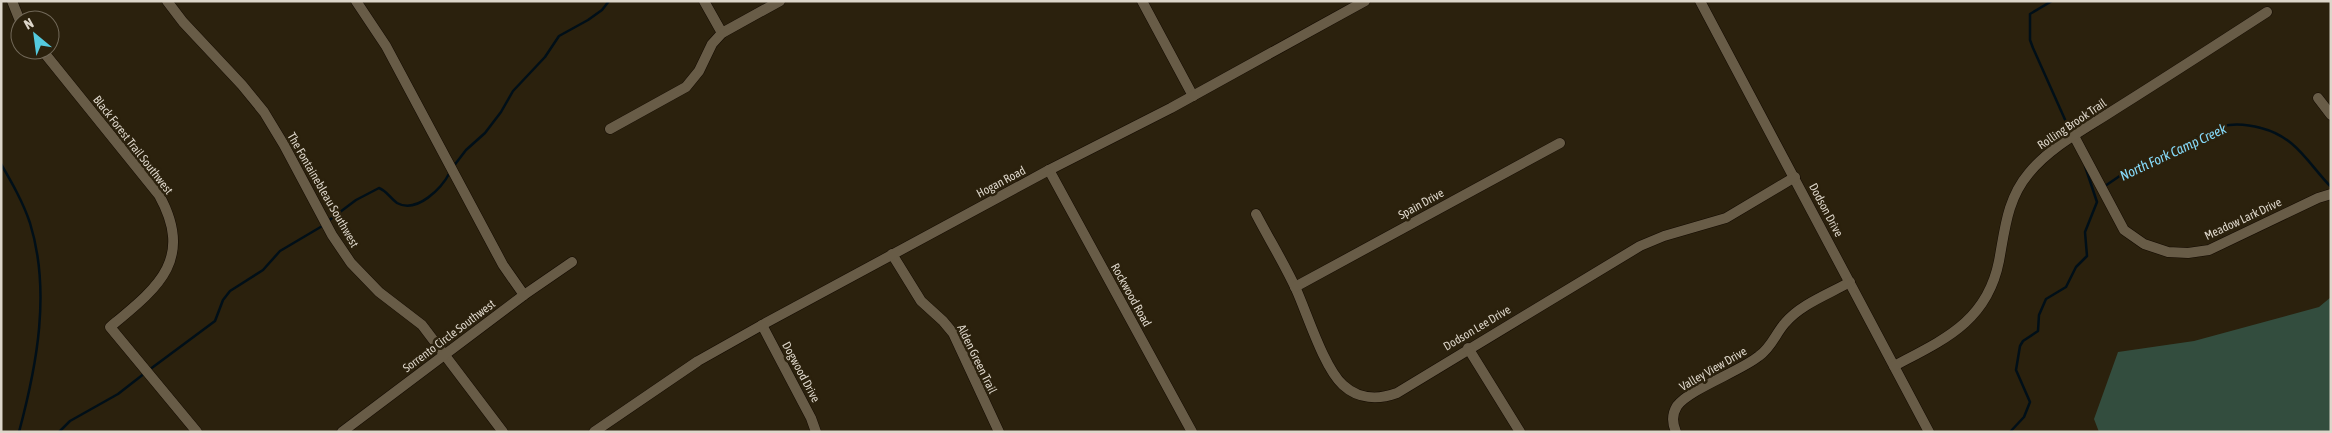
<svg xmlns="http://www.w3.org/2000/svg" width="2332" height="433" font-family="'Asap Condensed',sans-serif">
<rect width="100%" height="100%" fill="#2b210d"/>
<polygon fill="#334d3e" points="2331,297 2331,432 2099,432 2094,419 2118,352 2194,341 2319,307"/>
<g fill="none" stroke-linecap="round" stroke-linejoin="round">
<g stroke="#000f18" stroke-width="2.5">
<polyline points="2052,1 2030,14 2030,40 2033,48 2071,133"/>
<path d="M1 164C12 183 23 202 30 223 51 291 37 365 19 432"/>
<polyline points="453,167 466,150 485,133 501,112 513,91 545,57 559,36 588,20 602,10 609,1"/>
<path d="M2105 186 2127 171 2222 126C2236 123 2247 124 2261 128 2296 137 2307 162 2331 187"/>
<path d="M328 221 356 200 379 188C387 191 390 198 397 203 417 214 442 188 450 172"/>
<polyline points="149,370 215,321 223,300 230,291 263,270 280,251 324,225"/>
<polyline points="59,432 70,421 118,394 145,373"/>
<polyline points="2010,432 2024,417 2030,402 2016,370 2020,346 2023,341 2038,331 2039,315 2046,299 2066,287 2076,267 2087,256 2085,232 2097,202 2085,166"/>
</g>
<defs>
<g id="minor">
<polyline points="12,1 20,21"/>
<polyline points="167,1 183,22 242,85 264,112 284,145 332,235 351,263 379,292 422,325 503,432"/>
<polyline points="356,1 386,46 503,265 524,295"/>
<polyline points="704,1 722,33"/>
<polyline points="1142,1 1193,96"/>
<polyline points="1700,1 1929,432"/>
<path d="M42 50 159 195C195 260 157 288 110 327L197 432"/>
<polyline points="2318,98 2331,115"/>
<polyline points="610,129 686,87 699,71 712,44 722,33 780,1"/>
<polyline points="2074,136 2124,230 2144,244 2168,252 2188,253 2209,250 2318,198 2331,194"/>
<polyline points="1049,170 1192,432"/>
<path d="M1256 214C1269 239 1284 263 1296 289 1307 313 1324 368 1343 385 1358 399 1378 400 1397 393L1640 246 1664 236 1726 218 1795 177"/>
<polyline points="892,254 921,301 943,321 953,333 999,432"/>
<polyline points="1295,287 1560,143"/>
<polyline points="762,325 811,418 816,432"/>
<polyline points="1468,348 1520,432"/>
<path d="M1894 366C1943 340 1987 322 1999 261 2005 229 2007 199 2029 173 2051 146 2085 129 2114 110 2165 78 2216 45 2267 12"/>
<polyline points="342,432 524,295 572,262"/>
<polyline points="594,432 698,361 762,325 1049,170 1171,108 1365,1"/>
<path d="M1676 432C1672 423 1672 414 1677 406 1689 389 1741 371 1759 356 1771 348 1776 333 1785 323 1801 304 1829 294 1850 282"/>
</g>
</defs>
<use href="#minor" stroke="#130a00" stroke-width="11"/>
<use href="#minor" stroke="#685c47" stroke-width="10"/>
</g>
<g text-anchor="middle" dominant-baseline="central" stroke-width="5" stroke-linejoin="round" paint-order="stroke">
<g font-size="12" fill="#ddd6ca" stroke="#2b210d">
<text transform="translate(2072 124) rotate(-34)">Rolling Brook Trail</text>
<text transform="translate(133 145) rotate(52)">Black Forest Trail Southwest</text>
<text transform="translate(1001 182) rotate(-28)">Hogan Road</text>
<text transform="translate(323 190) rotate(60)">The Fontainebleau Southwest</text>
<text transform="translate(1421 204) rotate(-29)">Spain Drive</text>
<text transform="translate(1826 210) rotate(62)">Dodson Drive</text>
<text transform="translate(2243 219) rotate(-25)">Meadow Lark Drive</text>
<text transform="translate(1131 295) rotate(61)">Rockwood Road</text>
<text transform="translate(1477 328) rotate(-31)">Dodson Lee Drive</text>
<text transform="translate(449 336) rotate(-37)">Sorrento Circle Southwest</text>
<text transform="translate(977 359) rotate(64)">Alden Green Trail</text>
<text transform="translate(1713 369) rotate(-30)">Valley View Drive</text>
<text transform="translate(801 372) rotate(62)">Dogwood Drive</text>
</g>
<g font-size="14" font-style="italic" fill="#86daf9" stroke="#2b210d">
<text transform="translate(2173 152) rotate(-25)">North Fork Camp Creek</text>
</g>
</g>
<rect width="2332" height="433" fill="none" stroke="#ddd6ca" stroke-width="5"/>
<g transform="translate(35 35) rotate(331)"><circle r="24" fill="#2b210d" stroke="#726959"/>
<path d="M0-4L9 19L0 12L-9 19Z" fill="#54cade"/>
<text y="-8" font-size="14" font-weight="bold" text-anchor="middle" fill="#ddd6ca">N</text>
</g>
</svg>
